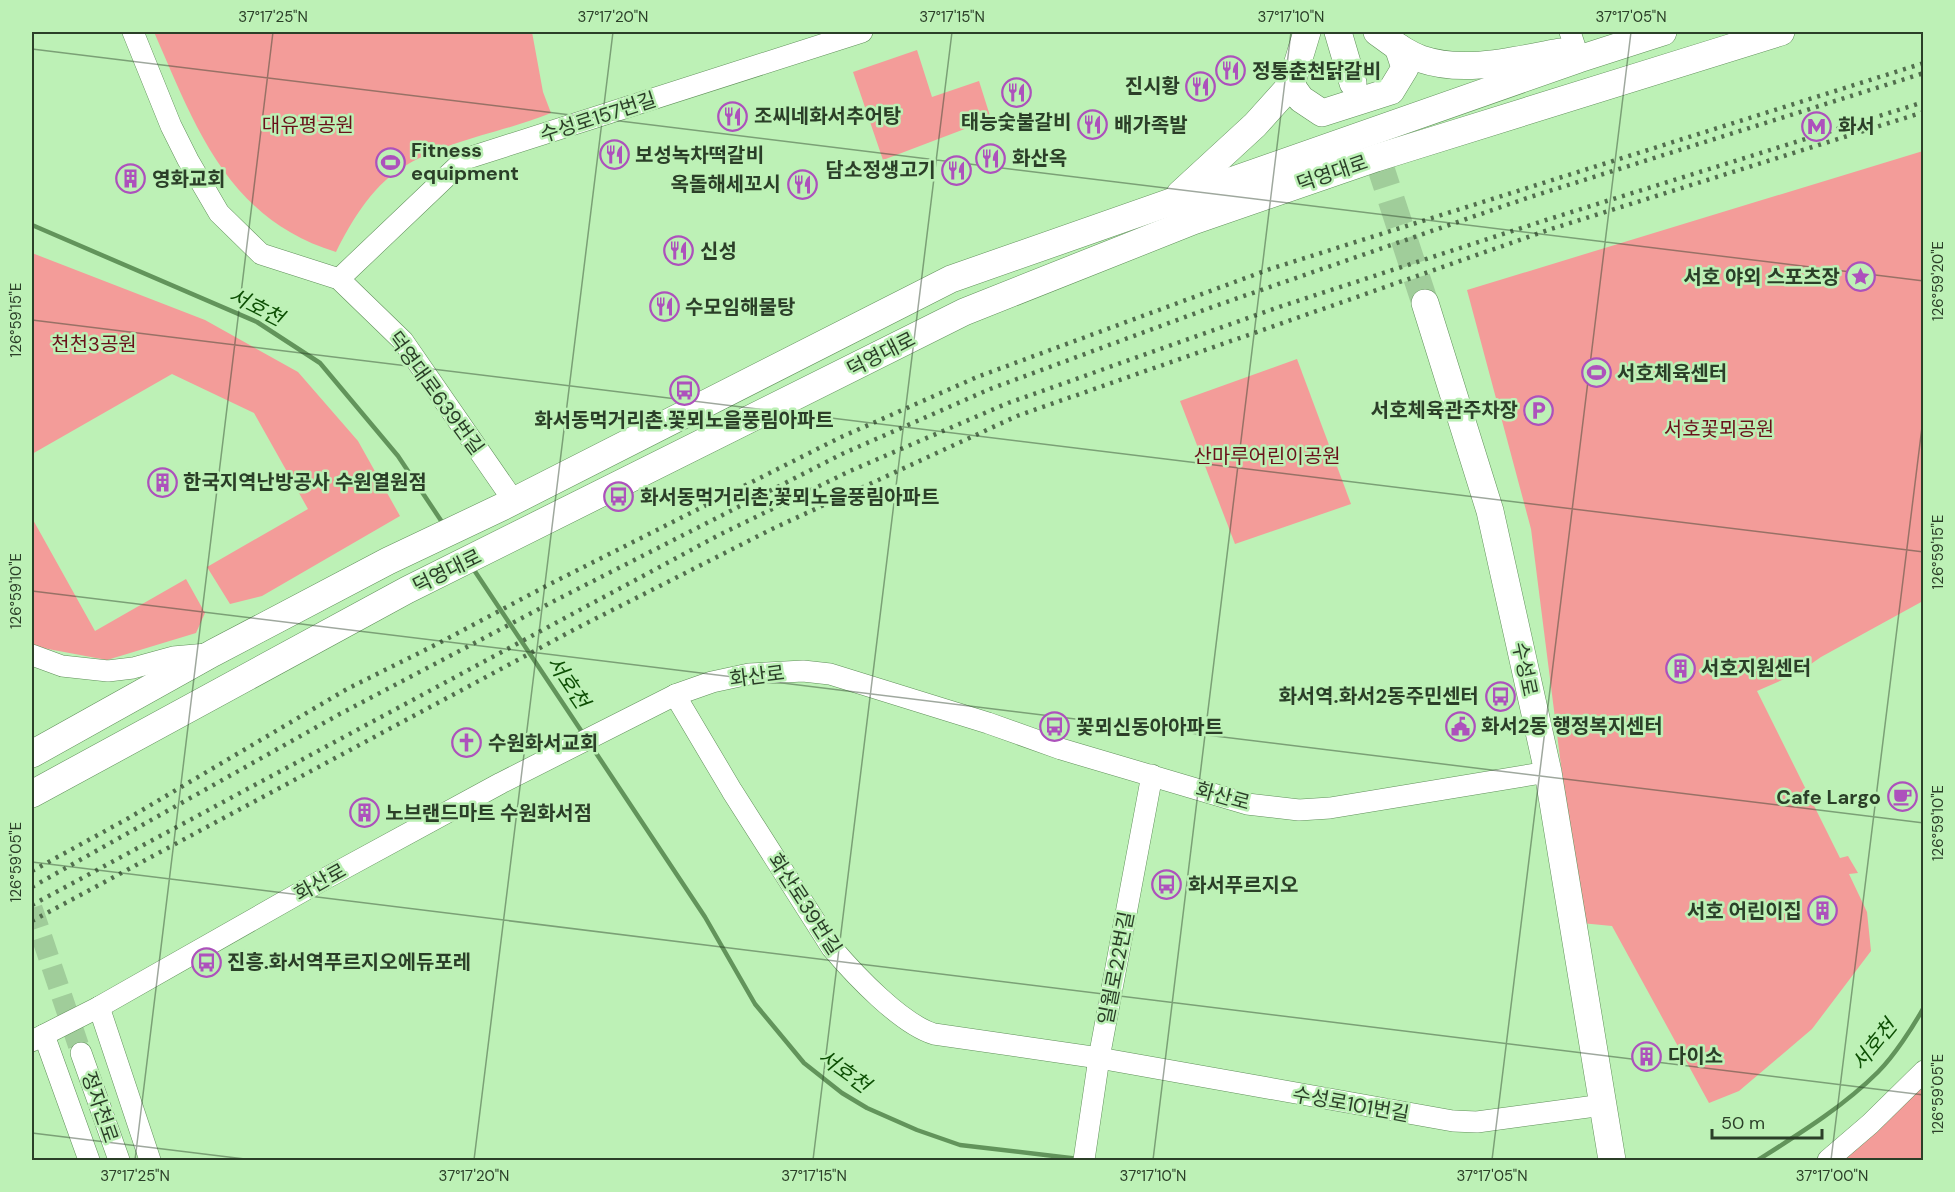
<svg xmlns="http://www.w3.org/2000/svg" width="1955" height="1192" font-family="'DM Sans','Noto Sans KR',sans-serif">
<rect width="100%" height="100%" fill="#bdf1b6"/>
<g fill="#f39c99">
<path d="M154 32H532L543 92 551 113C502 133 445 140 400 169 371 188 351 222 336 252 227 219 195 125 154 32Z"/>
<polygon points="917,50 932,97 979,81 991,119 883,160 853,72"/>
<polygon points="1923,151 1923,601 1821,657 1798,673 1757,691 1840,858 1848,856 1858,873 1849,874 1867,912 1871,951 1812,1029 1739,1091 1709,1103 1612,926 1581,923 1531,529 1467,290"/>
<polygon points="32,253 205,320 298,372 358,441 400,516 262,596 230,604 207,567 308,509 254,413 172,374 32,454"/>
<polygon points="1297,359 1351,504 1235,544 1180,401"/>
<polygon points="32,518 95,631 186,579 205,613 196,633 107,660 32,646"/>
<polygon points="1923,1077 1923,1160 1839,1160"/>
</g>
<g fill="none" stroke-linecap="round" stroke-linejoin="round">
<g stroke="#62945b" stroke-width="4.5">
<polyline points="32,225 257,322 320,363 398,456 444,525"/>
<polyline points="472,567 584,735"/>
<polyline points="590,744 705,917 755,1004 804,1063 842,1093 867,1108 917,1130 960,1145 1079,1159"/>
<path d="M1758 1160C1799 1134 1843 1107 1878 1072 1894 1056 1913 1027 1924 1007"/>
</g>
<polyline stroke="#a0cd9a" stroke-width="21" stroke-dasharray="21 10" stroke-linecap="butt" points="32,908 81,1053"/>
<polyline stroke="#a0cd9a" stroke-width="27" stroke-dasharray="27 14" stroke-linecap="butt" points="1353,83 1425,303"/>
<defs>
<g id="minor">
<polyline points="133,32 171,126 188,160 219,213 261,254 339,279 403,341 513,500"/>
<polyline points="1570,32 1579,59"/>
<polyline points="339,279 465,159 862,32"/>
<polyline points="32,655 62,666 108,671 133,668 173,657 207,654"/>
<path d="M675 695 732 791 832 948C855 975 901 1024 934 1034L1099 1058 1453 1121 1477 1122 1603 1105"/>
<polyline points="99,1007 150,1160"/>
<polyline points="44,1035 89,1160"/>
<polyline points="32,1041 99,1007 319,882 501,783 675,695 712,682 749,674 803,671 830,674 988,723 1061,749 1247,804 1299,810 1330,808 1548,772"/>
<polyline points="81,1053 119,1160"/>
<polyline points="1084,1160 1099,1058 1152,775"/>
<polyline points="1828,1160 1870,1124 1924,1071"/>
</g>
<g id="major">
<polyline points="1338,32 1353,83"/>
<path d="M1377 32C1391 42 1404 53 1421 59 1465 74 1515 60 1560 52"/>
<polyline points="1291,85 1301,99 1322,113 1391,91 1405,68 1398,47"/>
<polyline points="1180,194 1255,125 1291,85 1307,32"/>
<polyline points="1425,303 1490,511 1548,772 1612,1160"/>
<polyline points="32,754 213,653 388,561 504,506 951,279 1579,59 1663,32"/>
<polyline points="32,794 407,590 964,312 1193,221 1376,158 1781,32"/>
</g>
</defs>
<use href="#minor" stroke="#60905a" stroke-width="22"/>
<use href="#major" stroke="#60905a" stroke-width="28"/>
<use href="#minor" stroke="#fff" stroke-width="21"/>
<use href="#major" stroke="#fff" stroke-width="27"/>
<g stroke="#526f4e" stroke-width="4.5" stroke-dasharray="3 6" stroke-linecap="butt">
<polyline points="32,871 127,819 347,689 439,643 548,585 839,438 977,377 1270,269 1924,63"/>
<polyline points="32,887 338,715 556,600 842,454 990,389 1215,306 1527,198 1924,73"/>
<polyline points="32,905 719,535 850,471 1008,403 1282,306 1546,220 1924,102"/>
<polyline points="32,921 579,627 772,529 1017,416 1551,229 1924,112"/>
</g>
</g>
<path fill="none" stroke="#2b3f28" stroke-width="1.5" stroke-opacity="0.45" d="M32 49 1924 281M32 320 1924 552M32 591 1924 823M32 862 1924 1095M32 1133 253 1160M135 1160 273 32M474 1160 613 32M813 1160 952 32M1153 1160 1291 32M1492 1160 1631 32M1831 1160 1924 411"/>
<defs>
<symbol id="restaurant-ring" viewBox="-11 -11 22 22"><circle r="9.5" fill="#bdf1b6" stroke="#ad51bc" stroke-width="1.5"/><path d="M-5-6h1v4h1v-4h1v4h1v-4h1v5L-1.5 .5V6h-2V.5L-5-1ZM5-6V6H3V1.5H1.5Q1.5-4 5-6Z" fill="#ad51bc"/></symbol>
<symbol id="metro-ring" viewBox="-11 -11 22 22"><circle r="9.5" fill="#bdf1b6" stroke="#ad51bc" stroke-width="1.5"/><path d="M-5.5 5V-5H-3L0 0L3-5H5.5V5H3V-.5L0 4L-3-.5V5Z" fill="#ad51bc"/></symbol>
<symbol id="stadium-ring" viewBox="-11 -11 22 22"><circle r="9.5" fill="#bdf1b6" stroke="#ad51bc" stroke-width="1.5"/><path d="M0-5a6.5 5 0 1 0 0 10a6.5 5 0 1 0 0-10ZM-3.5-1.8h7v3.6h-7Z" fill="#ad51bc"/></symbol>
<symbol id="building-ring" viewBox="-11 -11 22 22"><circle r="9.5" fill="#bdf1b6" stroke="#ad51bc" stroke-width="1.5"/><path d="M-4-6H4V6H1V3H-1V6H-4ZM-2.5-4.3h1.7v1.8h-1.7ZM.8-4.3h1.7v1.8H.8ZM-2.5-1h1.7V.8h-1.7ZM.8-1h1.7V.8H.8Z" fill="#ad51bc"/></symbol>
<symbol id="sight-ring" viewBox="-11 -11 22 22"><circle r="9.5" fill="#bdf1b6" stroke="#ad51bc" stroke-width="1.5"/><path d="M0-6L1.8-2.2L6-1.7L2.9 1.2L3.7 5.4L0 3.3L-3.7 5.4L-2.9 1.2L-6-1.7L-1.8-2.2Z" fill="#ad51bc"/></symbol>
<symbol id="bus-ring" viewBox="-11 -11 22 22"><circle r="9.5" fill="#bdf1b6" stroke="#ad51bc" stroke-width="1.5"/><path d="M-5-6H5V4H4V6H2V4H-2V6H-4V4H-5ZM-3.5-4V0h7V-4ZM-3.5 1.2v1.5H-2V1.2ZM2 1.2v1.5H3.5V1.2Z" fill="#ad51bc"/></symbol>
<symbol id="parking-ring" viewBox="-11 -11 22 22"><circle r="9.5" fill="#bdf1b6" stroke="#ad51bc" stroke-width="1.5"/><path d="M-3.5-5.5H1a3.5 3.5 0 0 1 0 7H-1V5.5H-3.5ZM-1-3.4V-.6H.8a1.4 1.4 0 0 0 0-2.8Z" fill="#ad51bc"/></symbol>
<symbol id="civic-ring" viewBox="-11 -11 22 22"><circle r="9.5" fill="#bdf1b6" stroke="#ad51bc" stroke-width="1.5"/><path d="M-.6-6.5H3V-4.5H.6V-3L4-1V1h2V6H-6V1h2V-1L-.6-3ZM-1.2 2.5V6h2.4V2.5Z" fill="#ad51bc"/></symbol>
<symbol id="church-ring" viewBox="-11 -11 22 22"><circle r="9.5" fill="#bdf1b6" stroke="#ad51bc" stroke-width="1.5"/><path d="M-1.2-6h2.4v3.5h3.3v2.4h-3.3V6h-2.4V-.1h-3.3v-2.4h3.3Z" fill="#ad51bc"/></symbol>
<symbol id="cafe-ring" viewBox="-11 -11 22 22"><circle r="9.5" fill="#bdf1b6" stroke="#ad51bc" stroke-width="1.5"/><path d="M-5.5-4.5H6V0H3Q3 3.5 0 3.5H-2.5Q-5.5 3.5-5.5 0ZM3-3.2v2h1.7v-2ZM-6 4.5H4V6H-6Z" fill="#ad51bc"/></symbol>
</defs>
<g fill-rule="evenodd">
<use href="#restaurant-ring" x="1214" y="54" width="33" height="33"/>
<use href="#restaurant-ring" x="1184" y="70" width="33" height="33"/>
<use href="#restaurant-ring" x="1000" y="76" width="33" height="33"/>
<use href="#restaurant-ring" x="716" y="100" width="33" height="33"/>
<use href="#restaurant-ring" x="1076" y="108" width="33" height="33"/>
<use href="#metro-ring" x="1800" y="110" width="33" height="33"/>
<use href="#restaurant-ring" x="598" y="138" width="33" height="33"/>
<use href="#restaurant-ring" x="974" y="142" width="33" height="33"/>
<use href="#stadium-ring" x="374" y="146" width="33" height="33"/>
<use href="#restaurant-ring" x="940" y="154" width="33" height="33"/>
<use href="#building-ring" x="114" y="162" width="33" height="33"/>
<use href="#restaurant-ring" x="786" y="168" width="33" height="33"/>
<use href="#restaurant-ring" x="662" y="234" width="33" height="33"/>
<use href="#sight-ring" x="1844" y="260" width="33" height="33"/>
<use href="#restaurant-ring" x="648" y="290" width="33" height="33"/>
<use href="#stadium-ring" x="1580" y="356" width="33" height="33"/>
<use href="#bus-ring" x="668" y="374" width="33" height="33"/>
<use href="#parking-ring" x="1522" y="394" width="33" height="33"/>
<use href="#building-ring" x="146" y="466" width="33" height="33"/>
<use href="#bus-ring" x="602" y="480" width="33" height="33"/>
<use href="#building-ring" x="1664" y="652" width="33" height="33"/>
<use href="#bus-ring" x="1484" y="680" width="33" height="33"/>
<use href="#civic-ring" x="1444" y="710" width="33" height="33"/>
<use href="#bus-ring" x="1038" y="710" width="33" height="33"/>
<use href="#church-ring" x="450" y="726" width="33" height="33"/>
<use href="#cafe-ring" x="1886" y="780" width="33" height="33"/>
<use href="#building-ring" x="348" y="796" width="33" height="33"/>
<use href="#bus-ring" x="1150" y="868" width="33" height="33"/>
<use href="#building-ring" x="1806" y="894" width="33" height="33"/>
<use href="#bus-ring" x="190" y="946" width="33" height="33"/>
<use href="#building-ring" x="1630" y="1040" width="33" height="33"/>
</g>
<g text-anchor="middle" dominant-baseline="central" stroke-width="5" stroke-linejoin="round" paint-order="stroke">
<g font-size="20" font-weight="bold" fill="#2b3f28" stroke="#bdf1b6" text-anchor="start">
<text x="1252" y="71">정통춘천닭갈비</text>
<text x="1180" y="86" text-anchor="end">진시황</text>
<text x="754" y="116">조씨네화서추어탕</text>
<text x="1016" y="122" text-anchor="middle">태능숯불갈비</text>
<text x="1114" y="125">배가족발</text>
<text x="1838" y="126">화서</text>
<text x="411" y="150">Fitness<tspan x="411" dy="23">equipment</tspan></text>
<text x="635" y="155">보성녹차떡갈비</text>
<text x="1012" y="158">화산옥</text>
<text x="936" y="170" text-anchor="end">담소정생고기</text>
<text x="152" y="179">영화교회</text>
<text x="781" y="184" text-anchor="end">옥돌해세꼬시</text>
<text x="700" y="251">신성</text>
<text x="1840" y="277" text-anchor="end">서호 야외 스포츠장</text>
<text x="685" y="307">수모임해물탕</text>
<text x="1617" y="373">서호체육센터</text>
<text x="1518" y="410" text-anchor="end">서호체육관주차장</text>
<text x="684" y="420" text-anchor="middle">화서동먹거리촌.꽃뫼노을풍림아파트</text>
<text x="183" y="482">한국지역난방공사 수원열원점</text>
<text x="640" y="497">화서동먹거리촌,꽃뫼노을풍림아파트</text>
<text x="1701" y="668">서호지원센터</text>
<text x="1479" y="696" text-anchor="end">화서역.화서2동주민센터</text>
<text x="1481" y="726">화서2동 행정복지센터</text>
<text x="1076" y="727">꽃뫼신동아아파트</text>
<text x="488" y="743">수원화서교회</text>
<text x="1881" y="797" text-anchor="end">Cafe Largo</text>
<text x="385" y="813">노브랜드마트 수원화서점</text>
<text x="1188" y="885">화서푸르지오</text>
<text x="1802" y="911" text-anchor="end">서호 어린이집</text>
<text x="227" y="962">진흥.화서역푸르지오에듀포레</text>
<text x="1668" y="1056">다이소</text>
</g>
<g font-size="20" fill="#2b3f28" stroke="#bdf1b6">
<text transform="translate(598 117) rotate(-18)">수성로157번길</text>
<text transform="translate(1332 173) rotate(-19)">덕영대로</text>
<text transform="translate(881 354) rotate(-27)">덕영대로</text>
<text transform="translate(436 393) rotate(54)">덕영대로639번길</text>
<text transform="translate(447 571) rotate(-26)">덕영대로</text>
<text transform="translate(1525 669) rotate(78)">수성로</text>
<text transform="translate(757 676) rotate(-7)">화산로</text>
<text transform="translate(1223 796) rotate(15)">화산로</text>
<text transform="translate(320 882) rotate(-29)">화산로</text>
<text transform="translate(805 904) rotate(57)">화산로39번길</text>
<text transform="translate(1116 968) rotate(-79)">일월로22번길</text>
<text transform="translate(1351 1104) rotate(10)">수성로101번길</text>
<text transform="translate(100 1107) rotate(71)">정자천로</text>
</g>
<g font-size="20" fill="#69111a" stroke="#bdf1b6">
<text x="308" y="125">대유평공원</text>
<text x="94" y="344">천천3공원</text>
<text x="1719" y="429">서호꽃뫼공원</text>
<text x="1267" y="456">산마루어린이공원</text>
</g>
<g font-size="21" font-style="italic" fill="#0d4f04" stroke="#bdf1b6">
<text transform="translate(256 307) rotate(27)">서호천</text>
<text transform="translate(568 682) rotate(56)">서호천</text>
<text transform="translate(1874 1045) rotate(-51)">서호천</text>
<text transform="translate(844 1071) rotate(36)">서호천</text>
</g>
</g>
<rect width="1955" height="1192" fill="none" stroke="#bdf1b6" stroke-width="66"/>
<path d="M1712 1129v9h110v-9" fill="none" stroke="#2b3f28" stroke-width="3"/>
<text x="1721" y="1129" font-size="18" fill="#2b3f28" stroke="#bdf1b6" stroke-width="4.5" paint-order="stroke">50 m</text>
<rect x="33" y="33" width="1889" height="1126" fill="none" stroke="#2b3f28" stroke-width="2"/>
<g font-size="15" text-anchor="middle" fill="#2b3f28">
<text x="273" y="22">37°17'25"N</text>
<text x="613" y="22">37°17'20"N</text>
<text x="952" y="22">37°17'15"N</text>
<text x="1291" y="22">37°17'10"N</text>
<text x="1631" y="22">37°17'05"N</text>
<text transform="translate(1938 281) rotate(-90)" y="5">126°59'20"E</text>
<text transform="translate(16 320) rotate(-90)" y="5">126°59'15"E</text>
<text transform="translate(1938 552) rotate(-90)" y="5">126°59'15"E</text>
<text transform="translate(16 591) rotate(-90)" y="5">126°59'10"E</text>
<text transform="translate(1938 823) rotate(-90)" y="5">126°59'10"E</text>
<text transform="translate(16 862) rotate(-90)" y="5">126°59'05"E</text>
<text transform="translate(1938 1094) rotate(-90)" y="5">126°59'05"E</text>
<text x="135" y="1181">37°17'25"N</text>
<text x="474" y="1181">37°17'20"N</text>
<text x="814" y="1181">37°17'15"N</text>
<text x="1153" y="1181">37°17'10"N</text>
<text x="1492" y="1181">37°17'05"N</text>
<text x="1832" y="1181">37°17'00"N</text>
</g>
</svg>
